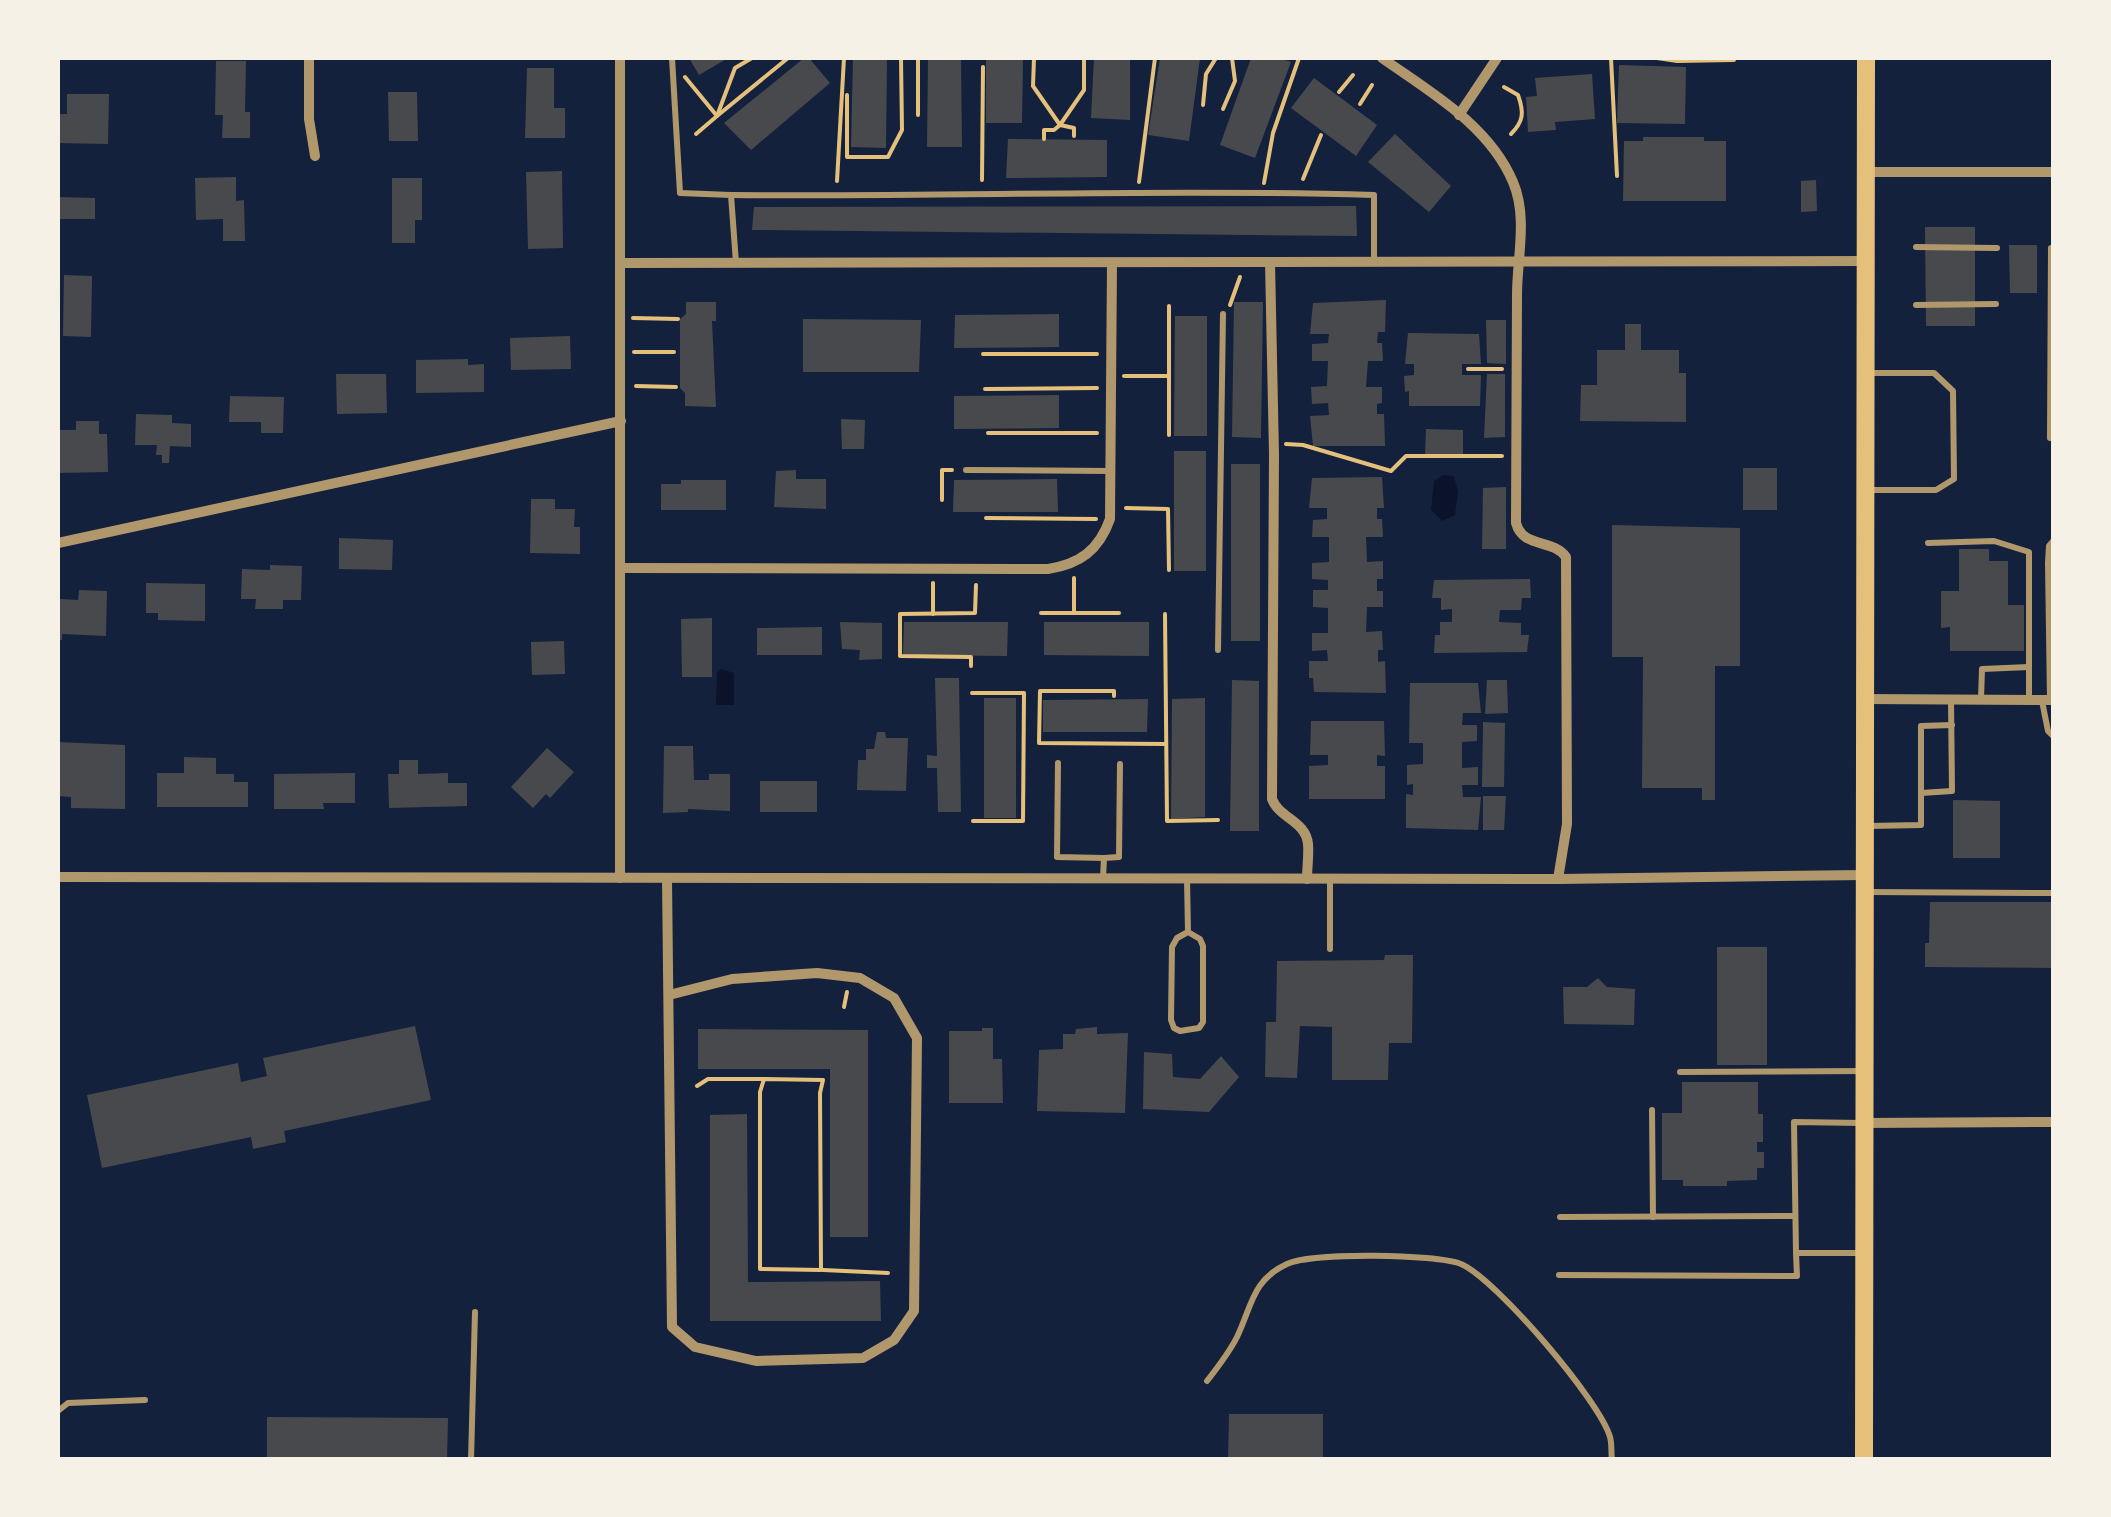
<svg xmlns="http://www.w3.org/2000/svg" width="2111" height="1517" font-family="'Work Sans',sans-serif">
<rect width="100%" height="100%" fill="#14213d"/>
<g fill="#0b132b">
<polygon points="1443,475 1454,476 1458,492 1455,515 1442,521 1431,510 1434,481"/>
<polygon points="721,669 734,673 734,705 716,705 717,673"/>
</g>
<g fill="#48494c">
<polygon points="689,58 728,58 699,75"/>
<polygon points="804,58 809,58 830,83 751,150 724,123"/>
<polygon points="853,58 887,58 886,148 851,147"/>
<polygon points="928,58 961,58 962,147 927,147"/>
<polygon points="986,58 1023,58 1022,123 986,123"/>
<polygon points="1094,58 1130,58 1130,120 1091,118"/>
<polygon points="1160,58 1200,58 1189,141 1148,135"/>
<polygon points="1251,58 1279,58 1291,62 1255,158 1220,145"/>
<polygon points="216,61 246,61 245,112 250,112 250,138 222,138 223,115 215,115"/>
<polygon points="1619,65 1686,67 1685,124 1617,123"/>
<polygon points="527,68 554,68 554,108 565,108 565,138 525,138"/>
<polygon points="1592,74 1595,119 1555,122 1556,130 1528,132 1526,97 1537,96 1535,78"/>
<polygon points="1314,78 1377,125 1356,156 1291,108"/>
<polygon points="388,92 417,92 418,141 389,141"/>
<polygon points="67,94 109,94 108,144 58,143 58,114 67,114"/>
<polygon points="1395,134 1451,186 1429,212 1368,162"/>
<polygon points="1643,137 1704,137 1704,141 1726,141 1726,201 1623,201 1624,141 1643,141"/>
<polygon points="1008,139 1107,140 1107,177 1006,178"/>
<polygon points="562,171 563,248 528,249 526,172"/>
<polygon points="236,177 236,201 244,200 245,241 223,241 223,219 196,220 195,178"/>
<polygon points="392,178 422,178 422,220 415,220 415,243 392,243"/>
<polygon points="1816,180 1817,211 1801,212 1801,181"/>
<polygon points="58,197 95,198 95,219 58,219"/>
<polygon points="1356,206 1357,236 752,230 754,207"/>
<polygon points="1925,227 1975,227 1975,326 1926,326"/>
<polygon points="2009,245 2037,245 2037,293 2010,293"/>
<polygon points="64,275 92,276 91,337 63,336"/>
<polygon points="1386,300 1385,332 1378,332 1377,343 1382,343 1383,361 1368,361 1366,387 1382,387 1382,403 1377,404 1377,414 1384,414 1385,446 1313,446 1310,416 1329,415 1328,403 1312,404 1311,387 1327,386 1328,361 1312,361 1312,344 1328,343 1329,334 1310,334 1313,303"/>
<polygon points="686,302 716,302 716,321 712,321 716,407 685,406 685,393 680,388 680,319 686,314"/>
<polygon points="1234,302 1263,302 1261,438 1232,437"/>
<polygon points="1059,314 1059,347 954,348 955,315"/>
<polygon points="1175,316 1207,316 1207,436 1174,436"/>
<polygon points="803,319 921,320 919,372 803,372"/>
<polygon points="1486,320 1506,320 1506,364 1487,363"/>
<polygon points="1625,324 1641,324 1641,350 1679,350 1679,373 1686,373 1686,422 1580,421 1581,385 1597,385 1597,350 1625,350"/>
<polygon points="1408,333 1479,334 1481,364 1462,364 1462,375 1481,375 1480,406 1409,406 1409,391 1405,392 1404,376 1414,375 1414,364 1405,364"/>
<polygon points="570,336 571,369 511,370 510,338"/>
<polygon points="468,359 468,365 484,364 484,392 416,393 416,360"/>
<polygon points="336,374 386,374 387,413 337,414"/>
<polygon points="1487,374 1505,374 1505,437 1484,438"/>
<polygon points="1059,395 1059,428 954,429 954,396"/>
<polygon points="230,396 284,397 283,433 261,433 261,422 229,422"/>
<polygon points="136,414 172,415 172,423 191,424 191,447 170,446 169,463 162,463 162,455 156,455 157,445 135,445"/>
<polygon points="841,419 865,420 864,449 842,449"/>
<polygon points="76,421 99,421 99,434 107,434 108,472 58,473 58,430 76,430"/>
<polygon points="1426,429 1463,430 1463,455 1425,455"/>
<rect x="1174" y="451" width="32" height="120"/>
<rect x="1231" y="464" width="29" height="177"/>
<rect x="1743" y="468" width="34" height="42"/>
<polygon points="796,470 796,479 826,479 826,509 774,507 776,471"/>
<polygon points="1382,477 1384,508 1377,508 1377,519 1382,519 1383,537 1366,537 1367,562 1383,561 1383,579 1377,579 1377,591 1383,591 1383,607 1367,607 1366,632 1382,631 1383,650 1378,650 1378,662 1385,661 1386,693 1314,692 1313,678 1309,678 1309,661 1328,661 1327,650 1312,651 1312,633 1328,633 1328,608 1313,607 1313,590 1328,590 1328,580 1312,579 1312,563 1329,562 1329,537 1312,537 1313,520 1327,519 1327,508 1309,508 1312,478"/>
<polygon points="1057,479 1058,512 953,512 954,480"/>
<polygon points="681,480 726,480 726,510 661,510 661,484 681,484"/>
<polygon points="1506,487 1506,549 1482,549 1483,488"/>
<polygon points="531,499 555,499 555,509 575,509 574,527 580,527 580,554 530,553"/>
<polygon points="1612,525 1740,528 1740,666 1715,666 1715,800 1702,800 1702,788 1642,788 1643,657 1612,657"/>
<polygon points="339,538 393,540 392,570 339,569"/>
<polygon points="1959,549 1989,549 1989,561 2008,561 2008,605 2024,605 2024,651 1950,651 1950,627 1941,628 1941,591 1959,591"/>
<polygon points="270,565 302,566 301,600 283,600 283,609 255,609 256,599 241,599 242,569 270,570"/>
<polygon points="1530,579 1531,598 1522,598 1521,610 1500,610 1499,622 1521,623 1521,635 1529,635 1527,652 1434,653 1435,635 1440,635 1440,622 1452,622 1452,609 1441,610 1441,598 1432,598 1434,580"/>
<polygon points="146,583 205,584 205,621 158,620 158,613 146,613"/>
<polygon points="79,590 107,591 106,636 62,634 62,640 58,640 60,599 78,600"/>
<polygon points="712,618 712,677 682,677 681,619"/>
<polygon points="840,622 882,623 882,659 859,660 860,650 842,649"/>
<polygon points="904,622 1008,622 1007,656 903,655"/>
<polygon points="1044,622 1149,622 1149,656 1044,655"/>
<polygon points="822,627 822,655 757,655 757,628"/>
<polygon points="564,641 565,674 532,675 531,642"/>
<polygon points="935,678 959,678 961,812 938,812 937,768 927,768 927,755 937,756"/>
<polygon points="1232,680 1259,681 1259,831 1230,831"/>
<polygon points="1487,680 1507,680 1508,713 1485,714"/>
<polygon points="1410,683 1478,683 1481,713 1463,713 1462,725 1477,725 1477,741 1462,742 1462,768 1478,767 1478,785 1462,785 1463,797 1481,797 1478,830 1406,828 1406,794 1413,795 1413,784 1407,785 1407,765 1423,764 1423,743 1409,743"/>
<rect x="984" y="698" width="32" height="120"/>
<polygon points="1205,698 1205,817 1171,819 1172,699"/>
<polygon points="1148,699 1147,732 1043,732 1043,700"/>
<polygon points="1311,721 1384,721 1385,756 1377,755 1377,766 1385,766 1385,799 1309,799 1309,766 1328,765 1328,755 1310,755"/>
<polygon points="1483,722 1505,723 1504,787 1482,787"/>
<polygon points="877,732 885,732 886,738 908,738 906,791 857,790 858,760 866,760 866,749 874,749"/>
<polygon points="58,742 125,745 125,809 71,808 71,797 58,796"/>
<polygon points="664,746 693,746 694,780 709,780 709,774 730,774 730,811 688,809 688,812 663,813"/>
<polygon points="547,748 574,772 550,798 546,794 533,808 511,787"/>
<polygon points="184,757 216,758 216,774 234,774 234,782 248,782 248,807 157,807 157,773 184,773"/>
<polygon points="399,760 418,760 418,774 448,773 448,783 467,783 467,806 389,808 388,774 399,774"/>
<polygon points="355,773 355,803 323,803 324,809 274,809 274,774"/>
<rect x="760" y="781" width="57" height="31"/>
<polygon points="1483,796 1506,796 1504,830 1483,830"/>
<polygon points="1953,800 2000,801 2000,858 1953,858"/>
<polygon points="1930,902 2054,902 2054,968 1925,967 1925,943 1929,943"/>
<rect x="1717" y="947" width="50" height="118"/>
<polygon points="1385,955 1413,955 1412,1043 1389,1043 1388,1080 1332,1080 1332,1027 1300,1026 1297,1078 1265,1077 1266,1022 1276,1022 1277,961 1384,960"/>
<polygon points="1598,978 1607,987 1635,989 1634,1025 1564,1024 1563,987 1587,987"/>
<polygon points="415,1026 431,1100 284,1131 286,1142 253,1149 251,1137 102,1168 87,1095 238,1063 241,1082 267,1076 263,1058"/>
<polygon points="1097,1027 1097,1034 1128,1033 1125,1113 1037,1111 1039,1050 1063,1049 1063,1034 1075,1034 1076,1029"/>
<polygon points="982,1028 993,1028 993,1059 1002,1059 1003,1103 949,1103 949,1031 982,1031"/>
<polygon points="698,1029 868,1030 868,1237 830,1237 830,1069 698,1069"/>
<polygon points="1144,1052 1172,1054 1173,1077 1200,1079 1221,1056 1239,1077 1209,1112 1143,1109"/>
<polygon points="1682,1082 1758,1082 1758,1114 1763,1114 1763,1142 1757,1142 1757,1152 1764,1152 1764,1168 1757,1168 1757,1180 1727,1181 1727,1186 1683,1186 1683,1180 1662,1180 1662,1113 1682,1113"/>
<polygon points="747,1114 748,1282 880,1281 881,1321 710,1321 710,1115"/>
<polygon points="1229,1414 1323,1414 1323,1460 1228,1460"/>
<polygon points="267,1417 448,1418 447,1460 267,1460"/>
</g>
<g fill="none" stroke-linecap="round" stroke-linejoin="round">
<g stroke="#e5c07b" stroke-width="4">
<polyline points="1034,58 1033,86 1060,125 1084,90 1084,58"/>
<polyline points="1611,58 1617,176"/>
<polyline points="1657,58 1677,61 1734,60"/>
<polyline points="685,77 717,116 788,58"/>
<path d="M1504 87 1518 95C1524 112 1524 121 1511 134"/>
<polyline points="1339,92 1353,75"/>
<polyline points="847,95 847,157 888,157 902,130 901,58"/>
<polyline points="1360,104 1372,85"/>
<polyline points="1203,105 1206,74 1216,58"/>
<polyline points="1223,109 1235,81 1232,58"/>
<polyline points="918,115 918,58"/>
<polyline points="696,134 717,116 735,68 752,58"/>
<polyline points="1044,139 1044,130 1054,130 1060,125 1074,128 1074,136"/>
<polyline points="1303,179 1321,135"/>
<polyline points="982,180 983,67"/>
<polyline points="837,181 844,58"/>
<polyline points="1139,182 1155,58"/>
<polyline points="1264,183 1273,133 1299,58"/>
<polyline points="1230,305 1240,277"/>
<polyline points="633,318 678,319"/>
<polyline points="634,352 674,352"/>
<polyline points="983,354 1097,354"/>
<polyline points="1468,369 1502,369"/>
<polyline points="1124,376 1169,376"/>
<polyline points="636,386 676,387"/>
<polyline points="985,389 1097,388"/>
<polyline points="988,433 1097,433"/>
<polyline points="1169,435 1169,306"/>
<polyline points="1286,444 1303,445 1391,471 1406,456 1502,456"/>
<polyline points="942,500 942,470 952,470"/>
<polyline points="1126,508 1168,509 1169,570"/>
<polyline points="986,518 1096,519"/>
<polyline points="1074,578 1074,613"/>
<polyline points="933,583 933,614"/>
<polyline points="1041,613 1119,613"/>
<polyline points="1165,614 1167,821 1218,820"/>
<polyline points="971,666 971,657 900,656 900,614 975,613 976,585"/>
<polyline points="972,693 1024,693 1023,821 973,821"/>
<polyline points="1114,696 1114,691 1040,691 1039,743 1166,744"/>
<polyline points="844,1007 847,992"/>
<polyline points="697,1086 708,1079 764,1079 760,1092 760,1269 821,1270 820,1093 823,1080 764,1079"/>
<polyline points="823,1270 888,1273"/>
</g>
<g stroke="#b1986c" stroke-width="6">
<polyline points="672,58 680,193 731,195 736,263"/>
<path d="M731 195C945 197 1160 189 1374 195V262"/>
<polyline points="1916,247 1997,248"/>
<polyline points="2054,248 2051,248 2050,438 2054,438"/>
<polyline points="1916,305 1996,304"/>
<polyline points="966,470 1110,471"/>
<polyline points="1868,490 1936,490 1954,479 1953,391 1934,373 1869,373"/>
<polyline points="1928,543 1994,541 2029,552 2029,700"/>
<polyline points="1218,650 1223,314"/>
<polyline points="1981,699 1982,669 2029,667"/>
<polyline points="2050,700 2048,563 2049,546 2054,540"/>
<polyline points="2042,701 2048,731 2054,737"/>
<polyline points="1058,763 1057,857 1104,858 1103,878"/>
<polyline points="1921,793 1952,791 1951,701"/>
<polyline points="1868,826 1921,825 1921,726 1952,725"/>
<polyline points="1104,858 1119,857 1120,764"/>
<polyline points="1187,879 1188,932 1200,939 1203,946 1203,1022 1199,1028 1180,1031 1174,1028 1171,1020 1172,947 1177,938 1188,932"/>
<polyline points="1330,879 1330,949"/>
<polyline points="1866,892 2054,893"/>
<polyline points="1680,1072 1864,1071"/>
<polyline points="1652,1110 1653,1217"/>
<polyline points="1560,1217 1795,1216"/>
<polyline points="1863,1253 1796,1253 1794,1122 1863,1123"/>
<polyline points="1559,1275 1797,1276 1796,1253"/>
<path d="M1207 1381C1218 1367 1229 1353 1237 1337 1252 1306 1252 1280 1287 1264 1313 1252 1435 1254 1461 1264 1495 1278 1600 1401 1610 1437 1612 1443 1611 1453 1612 1460"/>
<polyline points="58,1411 68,1403 145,1400"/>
<polyline points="471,1460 475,1312"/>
</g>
<g stroke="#b1986c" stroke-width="10">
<polyline points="309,58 309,119 315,156"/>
<path d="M1382 58C1430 92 1489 125 1513 182 1528 217 1517 258 1517 295 1517 371 1516 447 1516 523 1523 549 1552 538 1566 557L1567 824 1558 879"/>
<polyline points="1459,115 1497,58"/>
<polyline points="1866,172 2054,172"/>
<path d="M1270 262 1274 455 1272 799C1279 818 1306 821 1308 844 1309 855 1307 868 1307 879"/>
<polyline points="621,263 1865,261"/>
<polyline points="58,543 621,421"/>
<path d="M621 568 1048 569C1080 564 1099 550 1110 519L1112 263"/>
<polyline points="1865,699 2054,700"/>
<polyline points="58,877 1558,879 1864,875"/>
<polyline points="620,878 620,58"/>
<polyline points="667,879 672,1327 695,1347 756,1361 863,1358 894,1340 914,1311 917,1038 894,998 860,978 817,973 732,979 669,995"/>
<polyline points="1864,1123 2054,1122"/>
</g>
<polyline stroke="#e5c07b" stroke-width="18" points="1864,1460 1866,58"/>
</g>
<rect width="2111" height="1517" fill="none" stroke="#f6f1e7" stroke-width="120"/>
</svg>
